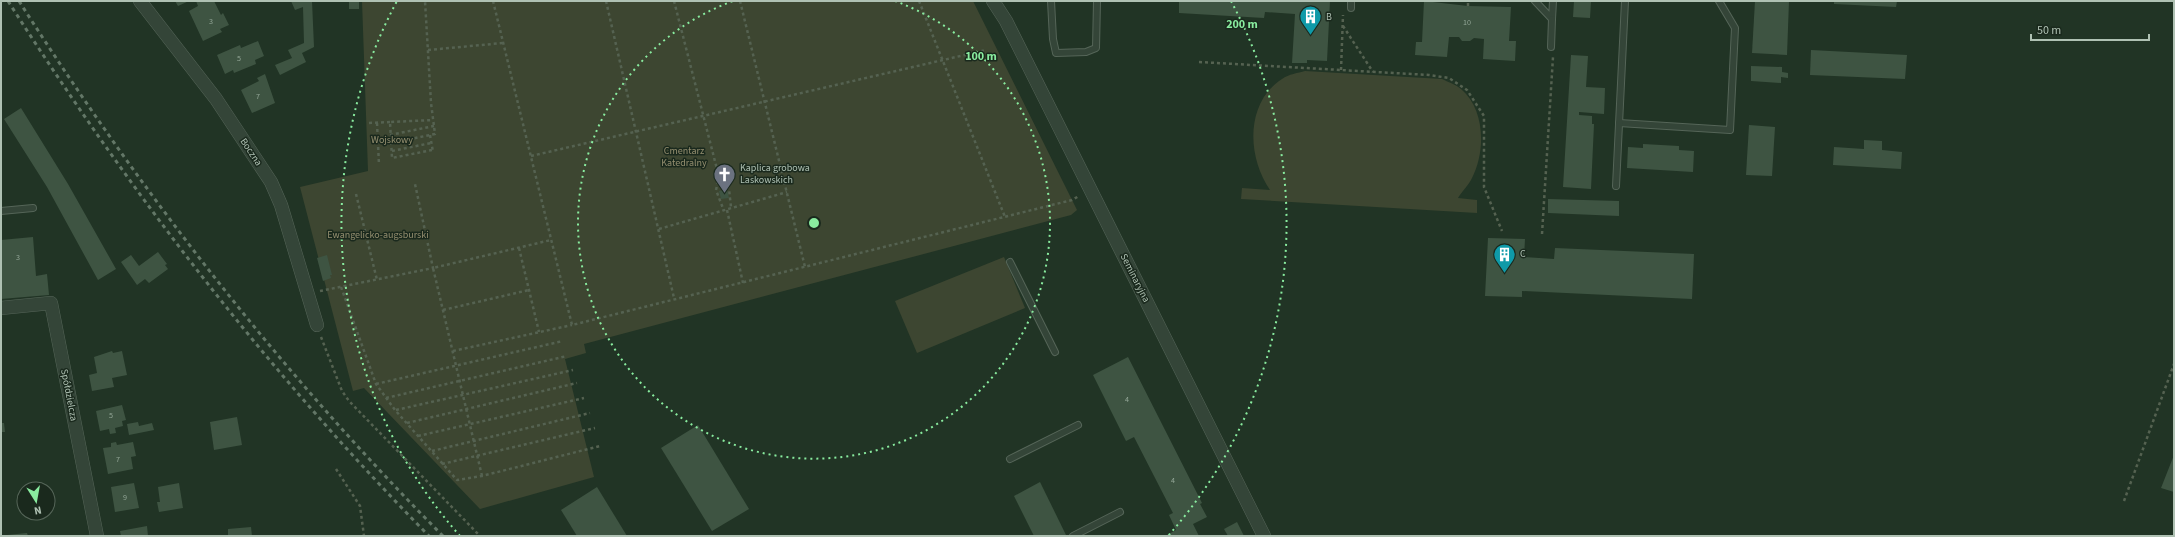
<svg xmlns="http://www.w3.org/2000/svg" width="2175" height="537" font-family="'Source Sans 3',sans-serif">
<rect width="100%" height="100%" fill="#213425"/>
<g fill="#3d4631">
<polygon points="362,1 973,1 1077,210 1071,215 584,344 586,353 565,359 594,477 480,509 364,388 353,391 300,187 368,171"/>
<path d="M1305 71 1442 79C1448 82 1455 84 1461 89 1485 109 1486 151 1472 178 1469 185 1462 191 1458 198L1477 200V213L1241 199 1242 188 1270 190C1247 157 1245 103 1282 79 1289 74 1298 73 1305 71Z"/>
<polygon points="1004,257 1025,308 917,353 895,301"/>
</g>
<g fill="#3e5442">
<polygon points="175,1 189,1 178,6"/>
<polygon points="196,1 214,1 221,15 223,13 229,25 220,29 222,32 203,41 189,11 198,6"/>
<polygon points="291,1 312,1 314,47 302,53 306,62 280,75 275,65 292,58 288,50 304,43 303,7 295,10"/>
<rect x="349" y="1" width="10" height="8"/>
<polygon points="1179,1 1330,1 1327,61 1307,60 1307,63 1292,63 1295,14 1265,12 1264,18 1179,13"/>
<polygon points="1424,1 1468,6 1511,7 1509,41 1516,41 1515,61 1483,59 1484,39 1474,38 1470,41 1462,41 1459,37 1449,37 1447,57 1415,55 1416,42 1422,42"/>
<polygon points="1574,1 1591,1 1590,18 1573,17"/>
<polygon points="1755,1 1789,1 1787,55 1752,53"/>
<polygon points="1834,1 1897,1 1896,7 1834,4"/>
<polygon points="258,41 264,56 255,60 256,64 234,73 233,70 225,74 217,55 240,45 241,48"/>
<polygon points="1811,50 1907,55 1905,79 1810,75"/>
<polygon points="1571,55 1588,56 1586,87 1605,88 1604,114 1579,112 1579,115 1592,116 1592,124 1594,124 1591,189 1563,187"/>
<polygon points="1751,66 1782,67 1782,72 1788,73 1788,78 1781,77 1781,83 1751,81"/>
<polygon points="265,74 275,103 252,113 241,90 259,81 257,78"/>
<polygon points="21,108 68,184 116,269 98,280 47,187 4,119"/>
<polygon points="1749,125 1775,127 1772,176 1746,175"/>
<polygon points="1864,140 1882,141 1882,150 1902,152 1901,169 1833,165 1834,147 1864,149"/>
<polygon points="1643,144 1679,146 1679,150 1694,151 1693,172 1627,168 1628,147 1643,148"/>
<polygon points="727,189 729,198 721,199 719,191"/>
<polygon points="1548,199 1619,201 1619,216 1548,213"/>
<polygon points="33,237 36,276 47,274 49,295 1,299 1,240"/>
<polygon points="1488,238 1525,239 1524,257 1554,259 1555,248 1694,254 1692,299 1522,291 1522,297 1485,296"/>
<polygon points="158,252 167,264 165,265 168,269 149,283 145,279 137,285 121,262 131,255 139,266"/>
<polygon points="327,255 332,275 330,275 331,278 323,281 317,258"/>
<polygon points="112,351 113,353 122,351 127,375 112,378 114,387 92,391 89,375 97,373 94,357"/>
<polygon points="1128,357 1202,503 1200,504 1207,517 1193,524 1199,536 1165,536 1176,530 1169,515 1173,513 1134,437 1126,441 1093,375"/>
<polygon points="122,405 126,420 122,421 123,426 115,428 116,433 110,434 109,429 100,431 96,411"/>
<polygon points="237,417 242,445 214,450 210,422"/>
<polygon points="138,422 139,426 152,423 154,430 129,435 127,424"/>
<polygon points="1,423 4,423 5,432 1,432"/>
<polygon points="698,425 749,509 712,531 661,448"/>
<polygon points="116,442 117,445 133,442 136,456 131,457 133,469 108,474 103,448 111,447 111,443"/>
<polygon points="2174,455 2174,492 2161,488"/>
<polygon points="1040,482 1066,535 1064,536 1034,536 1014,496"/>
<polygon points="134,483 139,508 115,512 111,487"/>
<polygon points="179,483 183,508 159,512 157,502 160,502 158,487"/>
<polygon points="597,487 627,536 577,536 561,510"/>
<polygon points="1237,522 1244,536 1228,536 1224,529"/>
<polygon points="147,526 148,536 121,536 120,531"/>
<polygon points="251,527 252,536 228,536 228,529"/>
<polygon points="27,533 28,536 7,536 7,535"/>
</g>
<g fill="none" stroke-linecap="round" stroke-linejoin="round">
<defs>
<g id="service">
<polyline points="1051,1 1053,39 1056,53 1086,52 1096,48 1097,1"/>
<polyline points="1535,1 1552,19 1553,1"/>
<polyline points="1351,8 1351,1"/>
<polyline points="1551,47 1552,19"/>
<polyline points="1619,123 1730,130 1735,28 1719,1"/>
<polyline points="1616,186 1625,1"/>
<polyline points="1,211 33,208"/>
<polyline points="1010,262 1055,352"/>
<polyline points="1010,459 1078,425"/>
<polyline points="1073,536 1120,512"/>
</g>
<g id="minor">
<polyline points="140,1 216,99 271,182 281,205 317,325"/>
<polyline points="993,1 1006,21 1264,536"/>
<polyline points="1,308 51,303 97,536"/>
</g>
</defs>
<use href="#service" stroke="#556558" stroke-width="8"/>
<use href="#minor" stroke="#556558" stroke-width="14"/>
<g stroke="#556251" stroke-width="2.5" stroke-dasharray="3 3" stroke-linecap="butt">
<polyline points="493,1 572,325 1072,200 1079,196"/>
<polyline points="606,1 674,298"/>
<polyline points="674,1 719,177 716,190 724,211"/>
<polyline points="740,1 805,267"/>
<polyline points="919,1 1005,217"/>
<polyline points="1468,6 1468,1"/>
<polyline points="1343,26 1373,72"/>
<polyline points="428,50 503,43"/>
<polyline points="1199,62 1429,75 1449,78 1467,90 1484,116 1484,187 1502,231"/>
<polyline points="1341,70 1343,15"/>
<polyline points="369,123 390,122"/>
<polyline points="377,123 379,165"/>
<polyline points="390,135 434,126"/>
<polyline points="430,135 433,152"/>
<polyline points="391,143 435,134 431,103 425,1"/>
<polyline points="432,150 392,158 390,122 433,120"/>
<polyline points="392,151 431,143"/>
<polyline points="531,156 986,50"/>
<polyline points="719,177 729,189 731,207"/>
<polyline points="356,194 377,280"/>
<polyline points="727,210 743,283"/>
<polyline points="659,229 787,192"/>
<polyline points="1542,234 1553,57"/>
<polyline points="519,248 539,332"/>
<polyline points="341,287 376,384 395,410 457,480 482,476 600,446"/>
<polyline points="320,291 433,268 415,184"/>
<polyline points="443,310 529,290"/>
<polyline points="321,337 342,391 349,401 480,536"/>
<polyline points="453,351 572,325"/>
<polyline points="376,384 563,341"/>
<polyline points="386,398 567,356"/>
<polyline points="396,410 573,370"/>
<polyline points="407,423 577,383"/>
<polyline points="418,436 584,398"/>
<polyline points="432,451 590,413"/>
<polyline points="442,464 595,428"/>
<polyline points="336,469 360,506 364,536"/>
<polyline points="482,476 433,268 551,240"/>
<polyline points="2124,501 2174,364"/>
</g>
<use href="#service" stroke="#344538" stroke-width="6"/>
<use href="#minor" stroke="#344538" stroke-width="13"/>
<g stroke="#637767" stroke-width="3" stroke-dasharray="4 4" stroke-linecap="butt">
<path d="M8 1C132 195 268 372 429 536"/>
<path d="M19 1C142 194 282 374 443 536"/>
</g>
</g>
<g fill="none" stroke="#89ec9f" stroke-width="2" stroke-dasharray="2 4">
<path d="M895 1A236 236 0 1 1 733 1"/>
<path d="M460 536A472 472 0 0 1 397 1M1231 1A472 472 0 0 1 1168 536"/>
</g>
<defs>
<symbol id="building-pin" viewBox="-11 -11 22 30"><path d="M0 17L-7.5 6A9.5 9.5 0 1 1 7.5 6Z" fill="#0f9aa8" stroke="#1a291d"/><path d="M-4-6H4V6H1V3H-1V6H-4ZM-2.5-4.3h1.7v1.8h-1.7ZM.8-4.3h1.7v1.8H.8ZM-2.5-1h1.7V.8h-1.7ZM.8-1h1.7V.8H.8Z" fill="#fff"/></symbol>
<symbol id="church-pin" viewBox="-11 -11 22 30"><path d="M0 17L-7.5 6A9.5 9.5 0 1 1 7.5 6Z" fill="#6b7280" stroke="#1a291d"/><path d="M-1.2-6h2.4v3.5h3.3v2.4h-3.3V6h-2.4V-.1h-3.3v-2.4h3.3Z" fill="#fff"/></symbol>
</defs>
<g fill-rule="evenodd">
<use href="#building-pin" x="1298" y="4" width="25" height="34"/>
<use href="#church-pin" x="712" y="162" width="25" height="34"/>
<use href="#building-pin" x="1492" y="242" width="25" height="34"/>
</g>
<g text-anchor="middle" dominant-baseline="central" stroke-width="3" stroke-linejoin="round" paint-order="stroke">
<g font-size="8" fill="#93a697">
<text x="211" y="21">3</text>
<text x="1467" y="22">10</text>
<text x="239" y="58">5</text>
<text x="258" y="96">7</text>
<text x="18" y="257">3</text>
<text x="1127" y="399">4</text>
<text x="111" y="415">5</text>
<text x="118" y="459">7</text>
<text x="1173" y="480">4</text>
<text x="125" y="497">9</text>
</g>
<g font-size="10" fill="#afc1b3" stroke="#1a291d" text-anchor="start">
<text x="1326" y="17">B</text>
<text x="740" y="168">Kaplica grobowa<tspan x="740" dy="12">Laskowskich</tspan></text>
<text x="1520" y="254">C</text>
</g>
<g font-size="10" fill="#958f70" stroke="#1a291d">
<text x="392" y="140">Wojskowy</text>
<text x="684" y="151">Cmentarz<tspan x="684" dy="12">Katedralny</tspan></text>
<text x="378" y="235">Ewangelicko-augsburski</text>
</g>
<g font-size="10" fill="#afc1b3" stroke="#1a291d">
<text transform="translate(251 152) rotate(56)">Boczna</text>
<text transform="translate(1135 278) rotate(63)">Seminaryjna</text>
<text transform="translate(69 395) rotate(79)">Spółdzielcza</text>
</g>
</g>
<circle cx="814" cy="223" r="6" fill="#89ec9f" stroke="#1a291d" stroke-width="2"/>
<g font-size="12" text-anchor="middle" font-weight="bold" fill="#89ec9f" stroke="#1a291d" stroke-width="3" stroke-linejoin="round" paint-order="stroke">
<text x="1242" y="28">200 m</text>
<text x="981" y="60">100 m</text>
</g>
<rect width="2175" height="537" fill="none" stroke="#afc1b3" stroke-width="4"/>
<g transform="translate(36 501) rotate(169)"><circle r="19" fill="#1a291d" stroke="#566659"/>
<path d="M0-3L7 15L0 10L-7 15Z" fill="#89ec9f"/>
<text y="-6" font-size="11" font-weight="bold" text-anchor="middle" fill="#afc1b3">N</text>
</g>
<path d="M2031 34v6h118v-6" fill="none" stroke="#afc1b3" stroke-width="2"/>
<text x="2037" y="34" font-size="12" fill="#afc1b3" stroke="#1a291d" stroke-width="3" paint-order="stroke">50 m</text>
</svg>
